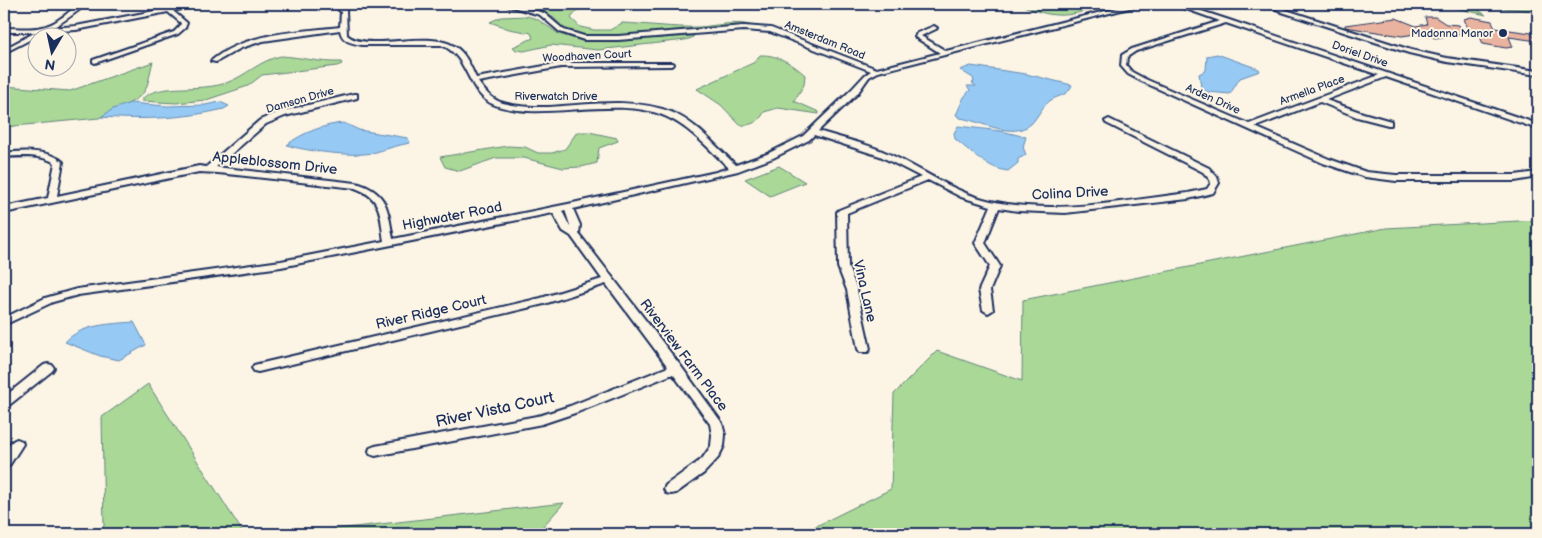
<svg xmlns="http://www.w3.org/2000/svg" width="1542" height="538" font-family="'Balsamiq Sans',sans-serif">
<rect width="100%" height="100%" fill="#fcf5e5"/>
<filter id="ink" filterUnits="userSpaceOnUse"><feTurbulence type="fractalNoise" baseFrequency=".02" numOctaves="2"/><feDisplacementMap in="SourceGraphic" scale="10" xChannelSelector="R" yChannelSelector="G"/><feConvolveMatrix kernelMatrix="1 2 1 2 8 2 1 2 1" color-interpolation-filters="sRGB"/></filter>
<g filter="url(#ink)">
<g fill="#aad897" stroke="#62847a">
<path d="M511 4H571L578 10 571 18 580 27 594 30H610L622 23C648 24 673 28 699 27 716 26 736 20 753 26L624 37 585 36 565 30 554 18 542 12Z"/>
<path d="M1024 4H1085L1089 9C1066 19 1046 16 1024 6Z"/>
<polygon points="1438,4 1538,4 1538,11 1478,6 1478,10 1486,15"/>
<polygon points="527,16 537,19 559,34 583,41 611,41 694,36 692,38 685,40 598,50 551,45 524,51 516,50 513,47 533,38 531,33 509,29 490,22 501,17"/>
<path d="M760 55C777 54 793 64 805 75L804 85 794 101 819 112V114L778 108 764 112C760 122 750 126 740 125L721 105 697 89 755 62Z"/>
<path d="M281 56C302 57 320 63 341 62L342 64 337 66 262 75 248 86 206 100 176 103 141 101C145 93 159 90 168 89 187 87 208 89 226 83 246 76 260 60 281 56Z"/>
<path d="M153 62C150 70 149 85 144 92 136 103 112 110 99 118L4 127V86L70 91Z"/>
<polygon points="577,132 589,132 617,138 618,141 599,148 597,163 581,167 563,168 524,158 496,158 460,171 445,167 440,157 508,146 525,147 538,153 552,153 565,149"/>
<polygon points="779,166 805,182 770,196 745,179"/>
<polygon points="1538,220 1538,534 800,534 891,489 894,394 937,351 1022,381 1023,300 1386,228"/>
<polygon points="148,384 244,534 97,534 104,526 102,417"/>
<polygon points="564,503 536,534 293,534"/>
</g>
<g fill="#96c9f3" stroke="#658bb7">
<polygon points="1217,54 1259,69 1260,71 1240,78 1230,94 1207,92 1201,87 1199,74 1206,70 1207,56"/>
<path d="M971 66 1026 74 1072 85C1068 96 1059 95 1051 100 1042 106 1038 117 1031 124 1012 140 981 121 960 118L956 115 964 97 970 90 967 86H976L972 83 974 82 973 78 960 70Z"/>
<path d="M220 102 229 106 224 109C183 119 143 120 101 117L113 109 130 103 167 106 205 105Z"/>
<path d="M344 123 359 130 408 138 410 143C398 145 387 149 376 152 359 158 303 151 287 145 301 133 326 124 344 123Z"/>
<path d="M958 126 1001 131 1026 137 1023 147 1026 155 1018 159V163L1008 171C988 169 970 151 955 139L954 133Z"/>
<path d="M134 322 146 345 119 360 100 356 65 342C81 324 111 324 134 322Z"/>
</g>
<g fill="#eab3a0" stroke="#1b2f5e">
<polygon points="1425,17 1435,17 1446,24 1459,25 1463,34 1435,38 1422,33 1402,36 1345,27 1345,25 1396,18 1416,26 1427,24"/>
<polygon points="1471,17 1492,21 1495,28 1531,33 1537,41 1509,37 1513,47 1506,48 1483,44 1479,34 1470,33 1464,19"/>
</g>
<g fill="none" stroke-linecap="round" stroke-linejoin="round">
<defs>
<g id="minor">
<path d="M80 4H87C76 12 65 21 52 28L76 26 191 4H202L173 11 187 23 185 28 178 34 95 63 93 62V60L174 32 180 26 181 23 168 12 76 30 45 32 4 53V49L36 32H4V28C25 28 43 32 61 18 68 14 72 8 80 4Z"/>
<path d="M325 4 340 5 346 10 347 35C354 41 363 42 373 42 395 43 435 34 454 46 465 52 471 67 476 78L561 63H673L674 64 671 66 561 67 478 82C484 90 490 98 500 102 515 107 533 107 549 107 589 105 632 97 671 112 696 122 716 147 736 165L767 154 803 136 851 90 865 75 871 71 770 32 744 30 618 40H584L560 32 540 15 502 4H511L544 13 564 30 584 36H618L744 26 771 28 877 69 940 53 915 37 917 33 934 26 937 28 936 29 921 36 946 51 1133 4H1142L1141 5 878 72 869 77 857 94 818 131C840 138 865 143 887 153 921 168 954 193 991 201 1055 215 1123 201 1188 193L1207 189 1211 183 1210 180 1203 172 1106 123 1105 121 1109 119 1209 168 1217 177 1219 183 1213 193 1188 199 1065 213 1018 211 999 208 985 243 1000 266 990 290 993 310 988 313 983 310 979 290 990 266 975 243 991 206 961 197 928 180 847 213 848 267 857 290 870 349 868 352H860L858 349 847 290 838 267 837 212 839 210 921 177 880 156 814 135 809 140 773 158 738 171 573 209 580 225 579 234 680 365 722 423 725 435 724 446 718 458 704 473 676 493 671 494 666 493 664 489 666 485 702 459 711 446 712 435 710 424 673 374 578 412 542 424 375 456 370 454 369 451 370 448 375 446 542 415 570 406 668 367 606 284 544 304 258 372 254 371 252 368 254 365 258 364 541 298 602 279 571 236 563 231 553 213 281 267 78 295 53 302 4 325V318L45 298 77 289 281 261 384 241C380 216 383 198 355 188L218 173 199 172 4 213V207L48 198 55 163C40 154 20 156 4 157V153C22 151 49 149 63 162L57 196 199 166 206 167 260 120 279 112 354 94H357V98L285 116 266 124 216 167 356 183C388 192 388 210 393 239L568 204 716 172 729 168C710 150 691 128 667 117 630 99 570 113 528 111 517 110 505 109 495 105 466 94 470 56 441 45H362C352 43 342 42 340 30L263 41 241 48 216 62 211 61C245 32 298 32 340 27L341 12 336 7ZM565 210 570 225V227L562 211Z"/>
<polygon points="669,4 790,4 787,6 672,6"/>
<path d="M1172 4H1180L1229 20 1538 124V128H1535L1386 77 1326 100 1363 113 1391 121V125H1388L1357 117 1320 102 1255 127 1329 159 1366 172 1396 175H1515L1538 172V177L1515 181H1396L1365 177 1323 163 1141 81 1128 74 1121 66 1122 55 1132 49 1220 21ZM1226 23 1379 75 1249 124 1145 79 1132 72 1126 65 1127 57 1136 51Z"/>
<polygon points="1267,4 1274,4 1286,10 1411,50 1447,58 1538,71 1538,75 1447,62 1409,53 1282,12"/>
<polygon points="48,364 52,365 54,368 52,371 8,406 4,407 4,397 44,365"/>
<path d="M17 439 22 441 23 444 9 466 4 467C4 456 5 443 17 439Z"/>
</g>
</defs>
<use href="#minor" stroke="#1b2f5e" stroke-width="4"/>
<use href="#minor" fill="#fcf5e5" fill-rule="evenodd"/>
</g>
</g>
<circle fill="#1b2f5e" stroke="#fcf5e5" stroke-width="2" cx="1503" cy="33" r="5"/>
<g text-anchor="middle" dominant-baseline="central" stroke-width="4" stroke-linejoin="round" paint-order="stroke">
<g font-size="11" fill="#1b2f5e" stroke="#fcf5e5" text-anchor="end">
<text x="1493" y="33">Madonna Manor</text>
</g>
<g font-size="11" fill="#1b2f5e" stroke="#fcf5e5">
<text transform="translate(825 40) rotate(22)">Amsterdam Road</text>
<text transform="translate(1360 54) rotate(19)">Doriel Drive</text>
<text transform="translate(587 56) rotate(-3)">Woodhaven Court</text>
<text transform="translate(1312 90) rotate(-20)">Armella Place</text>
<text x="556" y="96">Riverwatch Drive</text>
<text transform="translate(1213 99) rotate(24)">Arden Drive</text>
<text transform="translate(300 100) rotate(-16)">Damson Drive</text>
</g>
<g font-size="14" fill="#1b2f5e" stroke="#fcf5e5">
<text transform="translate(275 163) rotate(6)">Appleblossom Drive</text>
<text transform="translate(1070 193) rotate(-3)">Colina Drive</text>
<text transform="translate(452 216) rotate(-11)">Highwater Road</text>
<text transform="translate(865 291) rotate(77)">Vina Lane</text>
<text transform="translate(431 312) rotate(-13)">River Ridge Court</text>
<text transform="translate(684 355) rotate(53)">Riverview Farm Place</text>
</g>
<g font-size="16" fill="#1b2f5e" stroke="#fcf5e5">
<text transform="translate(495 410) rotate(-12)">River Vista Court</text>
</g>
</g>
<rect width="1542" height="538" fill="none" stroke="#fcf5e5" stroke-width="20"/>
<rect x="10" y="10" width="1522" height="518" fill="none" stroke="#1b2f5e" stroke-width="2" filter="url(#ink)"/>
<g transform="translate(52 52) rotate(189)"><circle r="24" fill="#fcf5e5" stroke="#a2a6af"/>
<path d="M0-4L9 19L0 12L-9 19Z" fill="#1b2f5e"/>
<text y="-8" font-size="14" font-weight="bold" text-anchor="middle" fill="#1b2f5e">N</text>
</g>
</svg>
